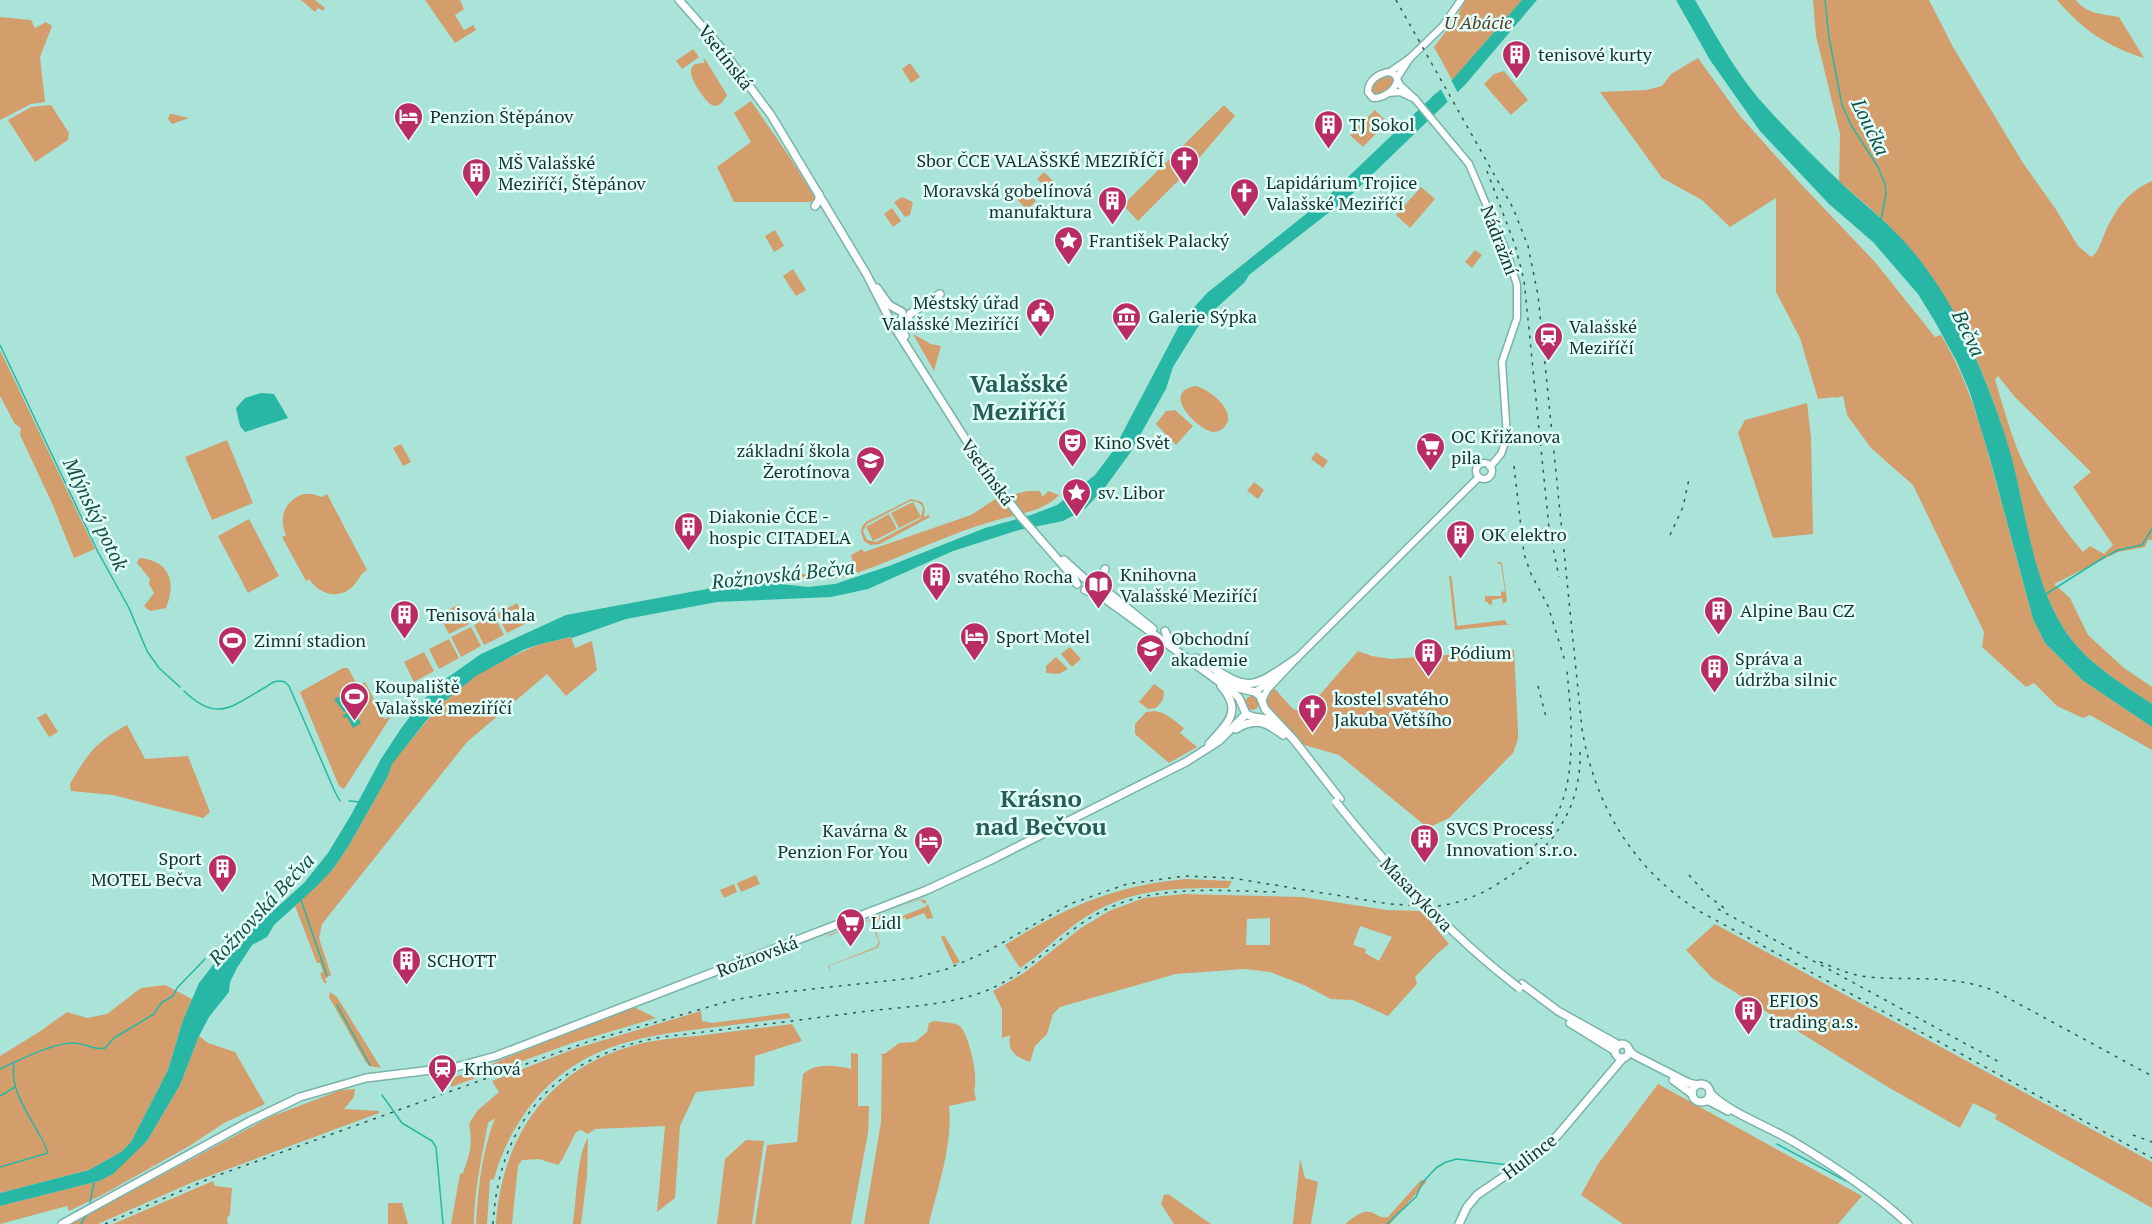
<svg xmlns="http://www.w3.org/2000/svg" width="2152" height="1224" font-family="'PT Serif',serif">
<rect width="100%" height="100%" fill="#aae4d9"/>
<g fill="#d49d6c" fill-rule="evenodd">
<polygon points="301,0 315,0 325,8 323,11 318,8 315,12"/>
<polygon points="425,0 460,0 464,9 455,15 464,30 473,25 476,30 455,43"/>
<polygon points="1465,0 1522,0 1452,80 1434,47 1458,15"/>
<path d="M1813 0H1929L1953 47 2023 163 2055 208 2078 246 2091 257C2100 252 2102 237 2107 228 2119 205 2128 192 2152 181V540H2148L2145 547 2118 552 2054 584 2070 598 2088 635 2124 668 2152 687V704C2124 685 2092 666 2071 639 2031 586 2028 514 2010 453 1989 379 1951 289 1896 233 1878 214 1858 198 1839 181L1840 134 1816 36ZM1998 376 2014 396 2091 472 2073 487 2113 545 2104 554 2090 546 2083 552C2058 523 2030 482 2016 446 2008 425 2002 402 1995 380Z"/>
<path d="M2057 0H2076C2086 14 2103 14 2119 17L2144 58C2106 46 2083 30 2057 0Z"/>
<polygon points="0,17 31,20 35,28 46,22 52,26 40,57 45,102 31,104 0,120"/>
<polygon points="693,49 699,57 682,69 676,61"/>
<path d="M1698 58 1740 116 1799 182 1875 262 1935 337 1941 335C1970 383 1984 437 1998 490 2010 533 2021 576 2033 619L2045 643 2082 680 2152 727V750L2090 715 2083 718 2057 706 2034 683 2026 687 1982 647 1984 632 1913 485 1871 448 1847 415 1843 396 1836 398 1835 397 1818 399 1800 338 1776 292V198L1730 227 1702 200 1662 178 1600 92 1646 90 1662 86 1671 74Z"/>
<path d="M705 59 727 95C716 115 708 104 698 89 692 79 683 62 705 63L703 60Z"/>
<polygon points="910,63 920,77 911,83 902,69"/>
<polygon points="1504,71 1528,100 1511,115 1484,84 1494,74"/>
<path d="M1389 75 1394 79C1393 88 1383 95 1374 94L1371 90C1373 80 1381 77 1389 75Z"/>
<polygon points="751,101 791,159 815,198 811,202 734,202 717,167 751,142 734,113"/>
<polygon points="51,105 69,133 68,140 35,162 8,120 31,107"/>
<polygon points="1224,105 1235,116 1188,171 1138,221 1123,205"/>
<polygon points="1375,110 1387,122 1363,147 1350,135"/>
<polygon points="170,114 172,114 189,118 172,124 168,119"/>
<polygon points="1044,172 1055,183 1048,190 1037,179"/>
<polygon points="1023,187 1036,201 1027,210 1014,196"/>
<polygon points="1421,187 1435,199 1410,228 1396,215"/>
<polygon points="902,197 913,202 910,215 905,217 894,202"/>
<polygon points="892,208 901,221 893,227 884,214"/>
<polygon points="775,230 784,246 774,252 765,236"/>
<polygon points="1475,250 1482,255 1472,268 1465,262"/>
<polygon points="793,269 806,290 796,296 783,276"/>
<polygon points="913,334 931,344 941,346 934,371"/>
<polygon points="0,350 95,549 74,558 52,503 20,435 21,428 15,424 0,396"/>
<path d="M1195 386C1208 388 1236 410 1226 425 1223 429 1218 432 1214 432 1200 432 1159 393 1195 386Z"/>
<polygon points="1807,403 1811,437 1813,534 1773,538 1738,433 1745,420"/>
<polygon points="1175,410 1193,426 1176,445 1156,424 1166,411"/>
<polygon points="227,440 253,503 212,520 185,457"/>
<polygon points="401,444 411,462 403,466 393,448"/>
<polygon points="1316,452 1328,461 1323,468 1311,459"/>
<polygon points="1254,482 1264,490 1258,499 1247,491"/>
<path d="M1028 491H1040L1042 496 1045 495 1048 491 1059 495C1048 508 1025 513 1009 517 955 530 906 556 854 574L839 578 791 580 790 574H806L849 565 853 563 851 555 862 549 864 552 971 515 1000 496 1007 507 1016 500 1013 496 1015 494Z"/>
<path d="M303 494H312L322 497 327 494 367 570C360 574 360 578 355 584 341 601 319 595 309 579L306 581 282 537 286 535C278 517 285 501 303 494Z"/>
<path d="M911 499 922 502 925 509 924 517 929 515 930 517 880 544 870 545 864 541 861 532 862 527 866 522ZM910 501C916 501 921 503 923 508L921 517 913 502 891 513 899 528 921 517 920 519 876 542 867 540 863 531 867 524Z"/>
<polygon points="889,514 897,529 873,541 866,527"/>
<polygon points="249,519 279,576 248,593 218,536"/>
<path d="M139 558C169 560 177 582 166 608L150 611 144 606 154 593 149 584 150 579 137 563Z"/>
<polygon points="1498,561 1502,563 1507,601 1503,604 1502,598 1492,600 1492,605 1489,604 1489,606 1488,602 1485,602 1485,596 1501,596 1501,592 1505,591 1501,564 1498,564"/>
<polygon points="1449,576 1451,576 1452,580 1457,626 1505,620 1507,624 1512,624 1455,630"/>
<polygon points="517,603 527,623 507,633 497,614"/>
<polygon points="459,604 469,624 449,634 439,615"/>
<polygon points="494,615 504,635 484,645 474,625"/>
<polygon points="471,627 481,646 461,657 451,637"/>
<polygon points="571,637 575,648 592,641 597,670 566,696 547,674 467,742 322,924 319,938 331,975 325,979 327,983 324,983 320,974 323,972 320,963 317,963 295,906 333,869 348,847 387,778 391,764 441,704 477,675 502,661 537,645"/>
<polygon points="449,639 459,658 439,669 429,649"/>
<polygon points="1070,647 1081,659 1072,667 1061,654"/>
<polygon points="1514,650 1518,731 1518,739 1513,753 1449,818 1428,828 1339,755 1304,745 1267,708 1265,699 1274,688 1293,709 1304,713 1358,651 1372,656 1391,659"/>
<polygon points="424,652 434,671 414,682 404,662"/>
<polygon points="1056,657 1068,669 1059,674 1046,673 1046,666"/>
<polygon points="343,668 348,668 358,686 365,682 384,719 389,717 390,718 344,789 339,786 300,692"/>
<polygon points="1154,684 1164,691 1163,700 1156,708 1148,709 1139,702"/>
<circle cx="1252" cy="703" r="7"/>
<path d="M1154 711C1166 712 1174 721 1184 728L1180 733 1197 747 1169 763 1135 734V724L1146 712Z"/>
<polygon points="46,713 58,732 49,737 37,718"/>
<path d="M127 725 145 759 188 756 210 812 203 818 113 795 71 791 70 784C88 753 96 742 127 725Z"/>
<polygon points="756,875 760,884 741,892 737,883"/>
<path d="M1185 879 1232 881 1228 888C1172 888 1127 888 1078 922 1058 936 1041 954 1020 968L1005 945C1066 907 1113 886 1185 879Z"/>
<polygon points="734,884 737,892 724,898 720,890"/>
<path d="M1184 894 1302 897 1387 910 1422 911 1449 944 1437 954 1415 977 1417 984 1388 1016 1353 1000 1331 999 1304 985 1270 972 1245 969 1176 974 1060 1007 1053 1014 1047 1034 1035 1046 1030 1062C1016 1057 1007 1051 1010 1035L1002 1038V1009L993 991 1024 973 1081 928 1109 911 1144 898ZM1270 918V945H1246L1247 919ZM1360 926 1392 937 1379 961 1365 953 1366 949 1353 945Z"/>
<path d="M920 899 881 915 882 919 871 923 869 920 824 938 831 934 919 900C922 899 925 899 927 902L924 904Z"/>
<polygon points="928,904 933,918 927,919 924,913 906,920 905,917 875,929 880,943 877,948 829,966 831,973 828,966 876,947 879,942 873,928 925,907"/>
<polygon points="1715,924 2152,1162 2152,1208 1995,1119 1997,1115 1973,1103 1960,1128 1888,1087 1712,978 1686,950"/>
<polygon points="944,935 960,962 953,964 941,937"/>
<polygon points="165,985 192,999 183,1020 168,1070 131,1142 121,1152 89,1170 0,1193 0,1056 39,1032 67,1012 87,1018 107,1014 141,988"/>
<polygon points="330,992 337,997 381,1068 369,1066 365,1061 329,997"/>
<polygon points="634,1007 656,1018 572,1043 451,1087 451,1078 482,1068 590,1023"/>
<path d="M701 1011 702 1021 712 1023 788 1013 791 1018C761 1021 731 1025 700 1029 634 1037 578 1048 533 1102 515 1125 501 1152 494 1179L490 1180 487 1224H476C478 1188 482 1151 495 1118L488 1123C482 1157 474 1190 474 1224H451L460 1174 463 1173C470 1153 473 1146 469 1124L477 1111 499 1092 492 1081 574 1049Z"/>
<path d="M934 1021C940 1022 951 1022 958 1025 969 1030 979 1080 974 1090L976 1100 949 1106C953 1145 938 1186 929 1224H864L881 1122 882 1055H879L886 1053 899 1043 915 1042 927 1032 929 1023Z"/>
<path d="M792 1024 802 1041 755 1056 754 1086 696 1092 680 1126 675 1198 657 1212 665 1126 595 1129 588 1134 581 1130 576 1132 562 1160 558 1165 539 1159 522 1160 518 1166 512 1224H496C501 1141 546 1071 629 1047 651 1040 674 1038 697 1036 728 1032 760 1028 792 1024Z"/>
<polygon points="199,1036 208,1043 235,1052 265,1104 224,1123 191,1145 102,1195 69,1211 67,1206 0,1224 0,1206 99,1181 147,1141 180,1085"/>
<path d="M851 1053 858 1054V1106H869L868 1133 851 1224H755L767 1145 797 1142 803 1074C817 1062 836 1066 851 1069Z"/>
<polygon points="1658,1084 1862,1196 1838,1224 1623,1224 1581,1195 1598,1164"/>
<polygon points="355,1089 354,1097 344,1109 379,1111 379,1113 193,1182 98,1224 66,1224 81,1216 84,1217 270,1117 341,1090"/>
<path d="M588 1138 587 1176 581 1224H573C576 1204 577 1153 588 1138Z"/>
<polygon points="746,1140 764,1141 752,1224 717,1224 725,1159"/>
<polygon points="1300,1159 1305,1178 1318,1182 1311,1224 1293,1224"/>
<path d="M1421 1180 1427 1181 1390 1224H1345C1353 1218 1363 1208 1373 1213 1380 1216 1380 1218 1388 1217Z"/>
<polygon points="213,1181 215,1186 232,1188 230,1214 227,1218 228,1224 113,1224"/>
<polygon points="1168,1194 1211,1224 1174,1224 1161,1204 1164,1195"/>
<polygon points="388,1203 402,1203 408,1224 388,1224"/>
</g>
<g fill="#28b7a5">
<polygon points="1522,0 1537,0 1465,85 1350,196 1249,275 1245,282 1201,322 1173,367 1166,389 1130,453 1106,486 1084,510 1063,521 1019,530 953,551 868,589 831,597 717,602 626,619 572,638 570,637 537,645 523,650 476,676 441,704 426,721 392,764 387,778 348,847 333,869 317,886 274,925 267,937 252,945 237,968 230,982 229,992 209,1017 199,1036 180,1085 147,1141 113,1174 99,1181 0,1206 0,1193 89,1170 121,1152 131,1142 168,1070 183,1020 199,983 213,965 304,883 328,853 351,815 381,759 400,730 417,707 440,683 481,654 566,615 723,586 771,583 808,587 835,584 889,566 985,528 1031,515 1057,505 1095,475 1113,451 1181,322 1207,293 1326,198 1434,95 1452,80"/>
<path d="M1676 0H1695C1717 37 1738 77 1768 109 1790 133 1814 157 1838 180 1856 198 1877 213 1895 232 1917 253 1939 285 1954 312 1975 352 1999 412 2011 455 2027 514 2033 589 2071 639 2092 666 2124 685 2152 704V727L2082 680 2045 643 2033 619 1990 459 1970 393 1957 362 1934 320 1918 294 1873 242 1829 204 1760 131 1710 60Z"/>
<polygon points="261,393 274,394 288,418 245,432 240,426 236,408 245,398"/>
<polygon points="350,691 357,705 344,712 334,699"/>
<polygon points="353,709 361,723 353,728 347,717 344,718 343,715"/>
</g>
<g fill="#aae4d9">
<polygon points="1450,78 1459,95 1449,104 1439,86"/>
<polygon points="1071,492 1086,511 1078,517 1063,497"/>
</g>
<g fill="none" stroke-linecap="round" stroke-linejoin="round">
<g stroke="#28b7a5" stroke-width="1.5">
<polyline points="1825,0 1829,38 1842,105 1851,125 1878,167 1885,184 1886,193 1881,220"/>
<polyline points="0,345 98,552 129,608 147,651 159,668 180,687"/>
<polyline points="2109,555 2118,550 2142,545 2152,529"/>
<polyline points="2046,594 2106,556"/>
<path d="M184 691C216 722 230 708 264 688 272 683 276 679 285 682L289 686 335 792 340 801"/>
<polyline points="349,801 361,802"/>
<polyline points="301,900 327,976"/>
<polyline points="337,1005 370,1065"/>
<path d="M14 1064C9 1090 31 1118 43 1141"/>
<path d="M0 1069C20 1060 50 1044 72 1043 84 1042 93 1051 105 1048L114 1038 154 1014 161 1003 173 996 177 988 205 959"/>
<polyline points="382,1095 402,1123 432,1141 436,1147 443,1224"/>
<polyline points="0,1096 15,1087"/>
<polyline points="1777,1144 1846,1181"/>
<polyline points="0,1167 48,1153 44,1143"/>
<polyline points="89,1207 94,1183"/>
<polyline points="81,1224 88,1212"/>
<polyline points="1387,1224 1416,1197 1422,1183 1436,1168 1446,1162 1457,1159 1509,1165"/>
</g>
<defs>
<g id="secondary">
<polyline points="1410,58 1442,27 1461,0"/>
<polyline points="1390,72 1410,58 1397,78"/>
<path d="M1388 93 1400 92 1415 99 1400 85 1395 75 1390 72C1379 73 1368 80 1368 92L1373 98C1384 98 1394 91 1397 81"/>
<polyline points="1415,99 1469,164 1508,256 1517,285 1517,318 1502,362 1507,437 1501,454 1490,467"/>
<circle cx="1484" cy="471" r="8"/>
<polyline points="1255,692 1274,678"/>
<polyline points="1262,701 1267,690 1297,658 1479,477"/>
</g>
<g id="primary">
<polyline points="679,0 717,43 771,115 867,275 890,320 985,470 1020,516 1074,578 1077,584"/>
<polyline points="815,206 819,200 819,194"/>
<polyline points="877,288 889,305 902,312 903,317 900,322"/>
<polyline points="902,319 901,325 905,336"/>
<polyline points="905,325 910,314 940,294"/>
<polyline points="1064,560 1084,578"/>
<polyline points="1105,569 1101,581 1104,589 1153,629"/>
<polyline points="1089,585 1101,591"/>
<polyline points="1085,590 1101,596 1232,691 1239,698 1246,714"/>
<polyline points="1165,631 1167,636 1177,645"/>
<path d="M1196 658C1249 689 1244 695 1297 658"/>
<polyline points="1218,674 1238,688 1255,692"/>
<polyline points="1255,692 1260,696 1265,709 1294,740 1340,799"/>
<path d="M1246 714C1256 720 1265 715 1274 724"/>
<path d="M1236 729C1255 717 1266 722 1283 735"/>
<path d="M1209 744C1228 723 1243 711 1221 686"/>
<polyline points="1522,984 1558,1011 1619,1045"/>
<polyline points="1570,1023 1615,1051"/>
<circle cx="1622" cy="1051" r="7"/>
<polyline points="1629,1050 1634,1055 1689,1083 1697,1085"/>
<polyline points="1673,1080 1692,1094"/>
<circle cx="1701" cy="1093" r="9"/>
<path d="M1710 1093C1731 1114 1768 1126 1794 1142 1834 1166 1874 1192 1908 1224"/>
<polyline points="1705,1101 1709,1101 1728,1111"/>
<polyline points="62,1224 250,1121 300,1097 366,1078 456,1067 496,1056 927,890 991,860 1186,762 1219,741 1246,714"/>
<polyline points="1459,1224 1467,1207 1477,1195 1534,1156 1557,1136 1623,1058"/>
</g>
</defs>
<use href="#secondary" stroke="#7ab3a9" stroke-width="9"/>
<use href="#primary" stroke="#7ab3a9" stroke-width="10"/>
<use href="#secondary" stroke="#fff" stroke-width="6"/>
<use href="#primary" stroke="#fff" stroke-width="7"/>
<g stroke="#36554f" stroke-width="1.5" stroke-dasharray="3 6" stroke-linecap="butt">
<path d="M1396 0 1513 208 1528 246 1538 295 1582 729C1595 806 1633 869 1699 911L2152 1158"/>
<polyline points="1487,171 1515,245 1524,280 1549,528 1559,577"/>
<polyline points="1514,466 1524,554 1531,574 1548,606 1565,661"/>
<polyline points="1670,535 1683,507 1689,479"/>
<polyline points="1538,686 1546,717"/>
<path d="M1523 859C1537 844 1551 828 1559 810 1577 769 1571 714 1567 671"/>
<polyline points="1689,875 1707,895 1728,911"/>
<path d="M1438 906C1461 903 1483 894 1502 881 1551 851 1582 810 1580 750"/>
<polyline points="1718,909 2001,1063"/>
<path d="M1820 962C1836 968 1852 976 1870 977 1915 981 1951 974 1995 991L2152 1076"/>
<polyline points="2133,1135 2152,1142"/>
<polyline points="105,1224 213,1177 590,1041 733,1000 775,993 914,978 947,969 986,952 1070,904 1127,884 1185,876 1232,878 1390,904 1423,906"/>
<path d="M493 1224C499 1119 559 1055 662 1037 728 1029 794 1021 860 1012 899 1007 940 1006 977 994 1018 981 1045 950 1078 926 1139 881 1209 891 1280 892"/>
</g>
<defs>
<path id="primary-bridge" d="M1336 802C1391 871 1449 934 1519 988"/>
</defs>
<use href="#primary-bridge" stroke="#7ab3a9" stroke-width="10" stroke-linecap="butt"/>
<use href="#primary-bridge" stroke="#fff" stroke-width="7"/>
</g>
<defs>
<symbol id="building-pin" viewBox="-11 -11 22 30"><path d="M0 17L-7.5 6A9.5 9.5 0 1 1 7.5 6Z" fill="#b92d64" stroke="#e2fff9"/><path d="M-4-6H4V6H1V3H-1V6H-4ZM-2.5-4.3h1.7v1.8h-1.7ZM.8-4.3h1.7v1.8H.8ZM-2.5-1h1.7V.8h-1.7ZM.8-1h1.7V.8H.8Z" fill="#fff"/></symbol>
<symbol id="hotel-pin" viewBox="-11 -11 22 30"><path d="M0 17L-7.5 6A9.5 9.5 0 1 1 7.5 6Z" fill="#b92d64" stroke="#e2fff9"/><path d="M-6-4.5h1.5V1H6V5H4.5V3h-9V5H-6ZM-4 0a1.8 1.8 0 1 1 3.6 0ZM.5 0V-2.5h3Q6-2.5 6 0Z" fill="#fff"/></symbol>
<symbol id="church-pin" viewBox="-11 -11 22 30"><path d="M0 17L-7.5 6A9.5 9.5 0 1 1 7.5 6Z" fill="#b92d64" stroke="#e2fff9"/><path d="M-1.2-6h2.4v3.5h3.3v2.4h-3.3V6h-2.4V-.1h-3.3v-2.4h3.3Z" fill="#fff"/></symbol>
<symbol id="sight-pin" viewBox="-11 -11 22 30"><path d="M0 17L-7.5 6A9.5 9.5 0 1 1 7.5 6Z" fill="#b92d64" stroke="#e2fff9"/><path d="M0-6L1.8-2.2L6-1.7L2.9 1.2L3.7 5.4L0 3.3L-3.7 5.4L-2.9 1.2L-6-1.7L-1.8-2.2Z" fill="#fff"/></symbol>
<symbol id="civic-pin" viewBox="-11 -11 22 30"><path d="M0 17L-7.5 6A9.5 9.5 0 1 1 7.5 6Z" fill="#b92d64" stroke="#e2fff9"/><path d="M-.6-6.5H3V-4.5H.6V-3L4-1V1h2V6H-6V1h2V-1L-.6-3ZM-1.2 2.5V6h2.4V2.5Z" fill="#fff"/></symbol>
<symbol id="museum-pin" viewBox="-11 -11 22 30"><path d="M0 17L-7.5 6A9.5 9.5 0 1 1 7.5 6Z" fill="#b92d64" stroke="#e2fff9"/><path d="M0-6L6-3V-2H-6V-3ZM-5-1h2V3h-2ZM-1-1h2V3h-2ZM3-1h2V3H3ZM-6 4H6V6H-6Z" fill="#fff"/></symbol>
<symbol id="station-pin" viewBox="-11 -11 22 30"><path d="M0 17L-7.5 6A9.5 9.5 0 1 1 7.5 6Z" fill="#b92d64" stroke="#e2fff9"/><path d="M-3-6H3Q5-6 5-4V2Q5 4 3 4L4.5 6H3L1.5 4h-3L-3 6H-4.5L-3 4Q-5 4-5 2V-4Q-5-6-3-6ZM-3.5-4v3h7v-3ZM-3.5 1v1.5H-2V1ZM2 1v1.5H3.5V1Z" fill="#fff"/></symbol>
<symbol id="theatre-pin" viewBox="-11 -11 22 30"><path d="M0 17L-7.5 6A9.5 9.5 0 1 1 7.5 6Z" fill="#b92d64" stroke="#e2fff9"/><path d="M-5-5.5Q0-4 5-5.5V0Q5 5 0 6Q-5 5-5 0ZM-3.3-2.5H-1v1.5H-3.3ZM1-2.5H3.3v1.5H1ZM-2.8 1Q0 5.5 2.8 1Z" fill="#fff"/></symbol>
<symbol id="supermarket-pin" viewBox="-11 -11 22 30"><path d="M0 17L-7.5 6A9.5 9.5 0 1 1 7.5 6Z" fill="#b92d64" stroke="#e2fff9"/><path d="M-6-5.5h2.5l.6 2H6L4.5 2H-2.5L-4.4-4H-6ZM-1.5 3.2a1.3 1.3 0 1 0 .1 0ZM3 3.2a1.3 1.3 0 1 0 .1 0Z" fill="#fff"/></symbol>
<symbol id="school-pin" viewBox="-11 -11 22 30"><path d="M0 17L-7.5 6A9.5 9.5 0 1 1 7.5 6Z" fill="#b92d64" stroke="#e2fff9"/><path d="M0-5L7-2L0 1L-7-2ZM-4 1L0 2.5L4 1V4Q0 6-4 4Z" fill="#fff"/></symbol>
<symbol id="library-pin" viewBox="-11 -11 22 30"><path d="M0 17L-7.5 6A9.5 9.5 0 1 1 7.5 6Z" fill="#b92d64" stroke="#e2fff9"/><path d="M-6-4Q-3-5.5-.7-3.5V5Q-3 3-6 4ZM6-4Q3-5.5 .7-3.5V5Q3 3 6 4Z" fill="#fff"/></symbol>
<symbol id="stadium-pin" viewBox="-11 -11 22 30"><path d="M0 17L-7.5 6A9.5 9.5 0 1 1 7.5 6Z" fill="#b92d64" stroke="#e2fff9"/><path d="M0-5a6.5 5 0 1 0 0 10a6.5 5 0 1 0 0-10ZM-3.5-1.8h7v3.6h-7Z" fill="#fff"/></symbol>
</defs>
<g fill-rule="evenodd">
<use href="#building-pin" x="1500" y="38" width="33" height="45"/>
<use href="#hotel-pin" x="392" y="100" width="33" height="45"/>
<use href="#building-pin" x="1312" y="108" width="33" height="45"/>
<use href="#church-pin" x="1168" y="144" width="33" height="45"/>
<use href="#building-pin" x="460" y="156" width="33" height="45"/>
<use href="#church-pin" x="1228" y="176" width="33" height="45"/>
<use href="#building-pin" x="1096" y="184" width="33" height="45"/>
<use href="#sight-pin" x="1052" y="224" width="33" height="45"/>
<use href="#civic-pin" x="1024" y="296" width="33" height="45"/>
<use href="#museum-pin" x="1110" y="300" width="33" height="45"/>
<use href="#station-pin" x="1532" y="320" width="33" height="45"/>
<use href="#theatre-pin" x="1056" y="426" width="33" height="45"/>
<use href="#supermarket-pin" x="1414" y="430" width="33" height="45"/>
<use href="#school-pin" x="854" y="444" width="33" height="45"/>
<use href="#sight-pin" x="1060" y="476" width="33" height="45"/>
<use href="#building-pin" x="672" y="510" width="33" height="45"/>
<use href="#building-pin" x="1444" y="518" width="33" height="45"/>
<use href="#building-pin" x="920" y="560" width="33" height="45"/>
<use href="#library-pin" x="1082" y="568" width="33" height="45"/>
<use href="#building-pin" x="1702" y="594" width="33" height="45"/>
<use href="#building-pin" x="388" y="598" width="33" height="45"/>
<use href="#hotel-pin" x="958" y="620" width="33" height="45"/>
<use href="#stadium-pin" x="216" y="624" width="33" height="45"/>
<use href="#school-pin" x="1134" y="632" width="33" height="45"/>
<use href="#building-pin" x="1412" y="636" width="33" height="45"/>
<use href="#building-pin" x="1698" y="652" width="33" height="45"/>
<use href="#stadium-pin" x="338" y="680" width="33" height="45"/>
<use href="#church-pin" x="1296" y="692" width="33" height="45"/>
<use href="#building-pin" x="1408" y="822" width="33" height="45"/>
<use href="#hotel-pin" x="912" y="824" width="33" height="45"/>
<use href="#building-pin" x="206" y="852" width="33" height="45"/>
<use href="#supermarket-pin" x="834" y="906" width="33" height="45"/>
<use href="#building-pin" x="390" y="944" width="33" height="45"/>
<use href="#building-pin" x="1732" y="994" width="33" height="45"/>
<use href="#station-pin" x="426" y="1052" width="33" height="45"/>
</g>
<g text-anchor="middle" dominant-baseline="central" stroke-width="5" stroke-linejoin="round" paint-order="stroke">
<g font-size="18" font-style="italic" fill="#573a1e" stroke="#e2fff9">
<text x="1478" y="22">U Abácie</text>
</g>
<g font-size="18" fill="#19312d" stroke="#e2fff9" text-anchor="start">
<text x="1538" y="54">tenisové kurty</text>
<text x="430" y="116">Penzion Štěpánov</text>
<text x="1349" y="124">TJ Sokol</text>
<text x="1164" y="160" text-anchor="end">Sbor ČCE VALAŠSKÉ MEZIŘÍČÍ</text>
<text x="498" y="162">MŠ Valašské<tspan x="498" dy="21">Meziříčí, Štěpánov</tspan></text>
<text x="1266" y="182">Lapidárium Trojice<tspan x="1266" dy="21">Valašské Meziříčí</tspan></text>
<text x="1092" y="190" text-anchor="end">Moravská gobelínová<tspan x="1092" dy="21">manufaktura</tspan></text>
<text x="1089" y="240">František Palacký</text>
<text x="1019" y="302" text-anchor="end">Městský úřad<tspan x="1019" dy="21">Valašské Meziříčí</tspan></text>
<text x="1148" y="316">Galerie Sýpka</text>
<text x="1569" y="326">Valašské<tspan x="1569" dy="21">Meziříčí</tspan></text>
<text x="1451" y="436">OC Křižanova<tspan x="1451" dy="21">pila</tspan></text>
<text x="1094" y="442">Kino Svět</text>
<text x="850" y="450" text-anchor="end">základní škola<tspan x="850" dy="21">Žerotínova</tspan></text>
<text x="1098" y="492">sv. Libor</text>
<text x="709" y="516">Diakonie ČCE -<tspan x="709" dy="21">hospic CITADELA</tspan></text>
<text x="1481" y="534">OK elektro</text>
<text x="1120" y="574">Knihovna<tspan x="1120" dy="21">Valašské Meziříčí</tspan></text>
<text x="957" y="576">svatého Rocha</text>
<text x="1740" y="610">Alpine Bau CZ</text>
<text x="426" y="614">Tenisová hala</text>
<text x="996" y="636">Sport Motel</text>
<text x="1171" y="638">Obchodní<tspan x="1171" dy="21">akademie</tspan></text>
<text x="254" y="640">Zimní stadion</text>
<text x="1450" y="652">Pódium</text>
<text x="1735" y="658">Správa a<tspan x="1735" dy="21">údržba silnic</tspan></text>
<text x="375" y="686">Koupaliště<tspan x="375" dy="21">Valašské meziříčí</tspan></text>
<text x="1334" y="698">kostel svatého<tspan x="1334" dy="21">Jakuba Většího</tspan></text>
<text x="1446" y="828">SVCS Process<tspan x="1446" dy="21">Innovation s.r.o.</tspan></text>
<text x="908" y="830" text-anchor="end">Kavárna &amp;<tspan x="908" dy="21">Penzion For You</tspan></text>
<text x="202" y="858" text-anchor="end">Sport<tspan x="202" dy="21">MOTEL Bečva</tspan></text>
<text x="871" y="922">Lidl</text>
<text x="427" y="960">SCHOTT</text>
<text x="1769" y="1000">EFIOS<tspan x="1769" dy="21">trading a.s.</tspan></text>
<text x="464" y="1068">Krhová</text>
</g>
<g font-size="18" fill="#19312d" stroke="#e2fff9">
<text transform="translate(726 57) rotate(52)">Vsetínská</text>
<text transform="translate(1500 240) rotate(69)">Nádražní</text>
<text transform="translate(988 472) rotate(54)">Vsetínská</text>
<text transform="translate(1417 894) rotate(46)">Masarykova</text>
<text transform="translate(757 956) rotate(-21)">Rožnovská</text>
<text transform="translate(1529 1156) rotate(-37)">Hulince</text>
</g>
<g font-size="20" font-style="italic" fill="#174f47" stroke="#e2fff9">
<text transform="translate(1871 127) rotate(64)">Loučka</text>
<text transform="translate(1969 333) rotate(64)">Bečva</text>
<text transform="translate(96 514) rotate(64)">Mlýnský potok</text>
<text transform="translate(783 574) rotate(-6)">Rožnovská Bečva</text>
<text transform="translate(261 909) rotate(-47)">Rožnovská Bečva</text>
</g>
<g font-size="24" font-weight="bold" fill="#235d54" stroke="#e2fff9">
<text x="1019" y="383">Valašské<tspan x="1019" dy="28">Meziříčí</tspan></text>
<text x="1041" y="798">Krásno<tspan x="1041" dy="28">nad Bečvou</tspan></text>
</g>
</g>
</svg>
